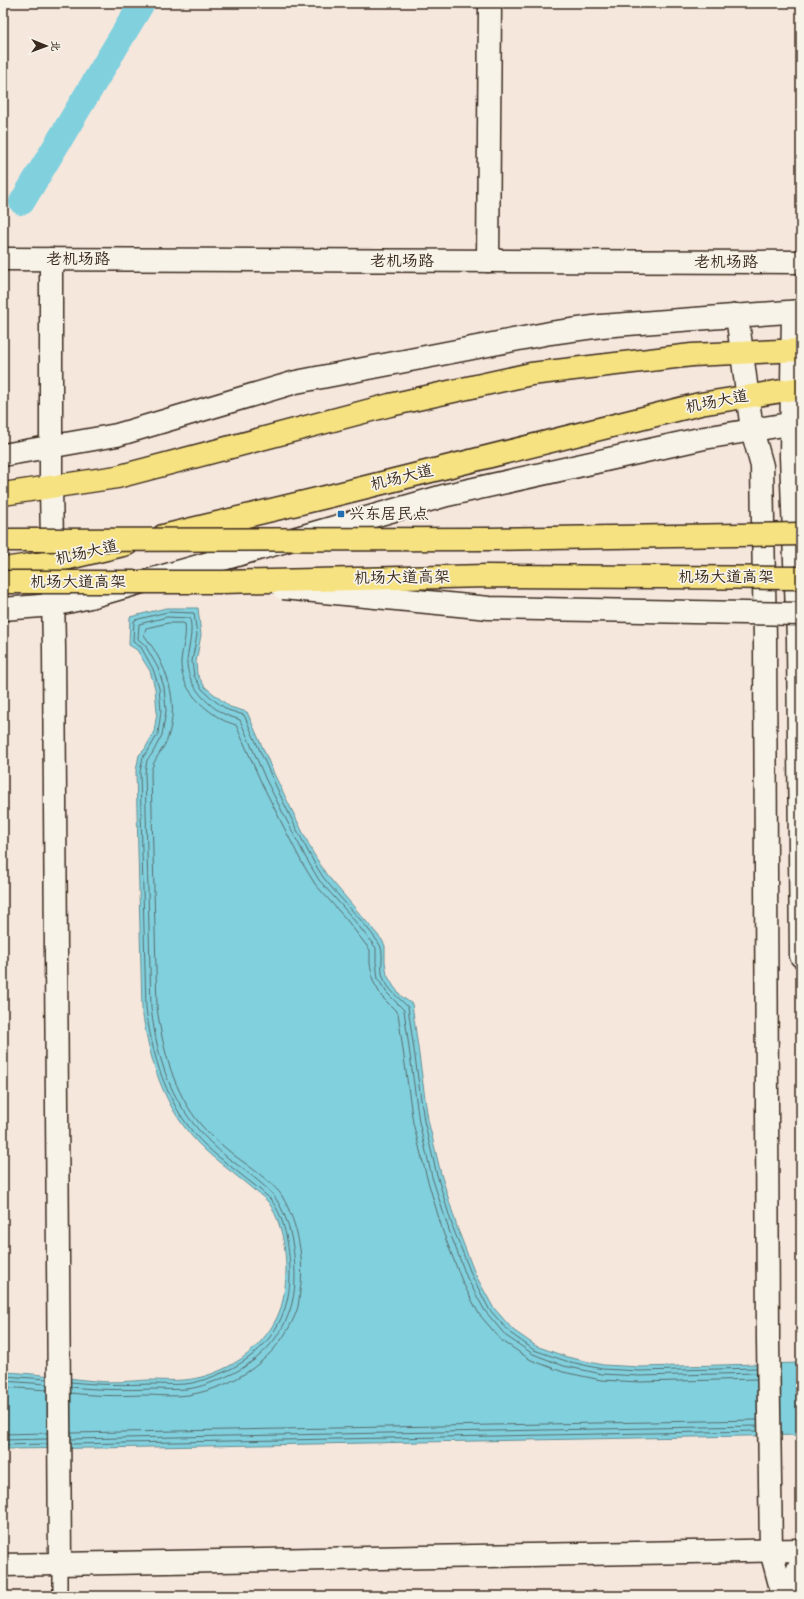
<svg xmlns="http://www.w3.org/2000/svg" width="804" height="1599" font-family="Mynerve,'LXGW WenKai TC',sans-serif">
<rect width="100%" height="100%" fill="#f6e7dd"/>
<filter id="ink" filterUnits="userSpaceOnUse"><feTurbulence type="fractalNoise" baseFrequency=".025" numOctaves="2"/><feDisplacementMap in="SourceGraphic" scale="8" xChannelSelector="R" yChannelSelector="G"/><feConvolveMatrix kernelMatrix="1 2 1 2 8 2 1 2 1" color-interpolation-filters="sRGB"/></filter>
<g filter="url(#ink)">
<path fill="#81d0de" stroke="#658e91" d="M166 608H198L201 635 196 662 197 674 205 687 230 707 247 712 275 776 313 853 326 874 382 940 385 946V962L387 975 394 987 402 997 412 1004 428 1120 441 1174 457 1227 475 1274 493 1307 513 1330 536 1346 567 1357 603 1365 640 1367 801 1363V1435L96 1448 3 1449V1372C34 1373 64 1378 95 1381 112 1383 131 1381 148 1380 160 1380 173 1381 184 1380 212 1378 245 1361 262 1340 274 1326 282 1311 284 1293 289 1266 285 1227 269 1203 265 1198 259 1194 254 1190 241 1179 226 1168 213 1157 167 1119 150 1066 142 1009L136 771 139 755 145 749 154 732 157 712 155 688 150 671 137 650 129 645 130 617Z"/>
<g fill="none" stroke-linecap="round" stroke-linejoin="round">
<g stroke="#576c6b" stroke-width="1">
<polyline points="3,1376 47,1379"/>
<polyline points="3,1381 47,1384"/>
<path d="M71 1382C98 1385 125 1385 152 1384 163 1384 174 1385 185 1384 196 1383 207 1379 217 1375 261 1358 290 1324 290 1275 290 1253 286 1218 271 1200 268 1196 262 1192 258 1188 244 1177 230 1166 215 1154 171 1118 153 1064 146 1008L140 772 143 757 148 751 158 734 161 711 159 688 153 669 141 647 133 642 134 621 135 620 167 612 194 613 197 635 192 661 194 676 202 689 215 701 228 710 244 715C261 753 277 790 295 826 304 843 312 861 323 877 340 899 362 919 378 942 386 952 379 966 383 977 388 990 399 998 408 1007L424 1121 437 1175 453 1228 472 1276 489 1309 510 1333 534 1350 566 1361 602 1369 640 1371 756 1368"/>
<polyline points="3,1387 47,1390"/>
<path d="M71 1387C98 1390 125 1390 153 1389 164 1389 175 1390 186 1389 197 1388 208 1384 218 1380 263 1363 295 1327 295 1278 295 1251 291 1222 276 1199 270 1188 239 1166 228 1158 176 1116 159 1072 151 1008L145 772 147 760 152 754 162 735 166 711 164 687 158 668 145 645 138 639 139 624 167 617 190 618C193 634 189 644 187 660 186 683 206 705 226 715 230 717 236 718 240 720L266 780 306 858 319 880 350 915 376 948V962L378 979 387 993 404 1010 419 1122 432 1177 449 1230 467 1278 485 1311 506 1336 533 1354 564 1366 602 1374 640 1376 756 1373"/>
<path d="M71 1393C95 1396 118 1396 142 1395 157 1395 173 1397 188 1395 236 1387 278 1358 296 1313 299 1306 299 1298 300 1291 305 1260 298 1224 282 1196 276 1185 246 1164 235 1156 223 1146 211 1136 201 1125 173 1092 163 1049 157 1008L151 773C153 758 164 750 168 737 180 700 166 664 144 635L146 628 168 623H183L185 624C187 637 182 648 181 661 180 687 200 706 221 719 226 722 231 723 236 725L261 782 301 861 315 884 346 919 370 950V963L373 981 382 997 398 1013 413 1123 427 1178 443 1232 462 1281 479 1314 501 1340 531 1360 563 1372 601 1380 640 1382 757 1379"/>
<polyline points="71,1433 757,1420"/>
<polyline points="3,1434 47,1433"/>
<polyline points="71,1439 757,1426"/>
<polyline points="3,1440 47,1439"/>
<polyline points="71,1444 757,1431"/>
<polyline points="3,1445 47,1444"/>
</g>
<polyline stroke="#81d0de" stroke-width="26" points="22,202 142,3"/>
<defs>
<polyline id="lane" points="60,1596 60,1564"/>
<g id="street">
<polyline points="488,261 490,3"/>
<polyline points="3,455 117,435 296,382 550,333 601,326 801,311"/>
<polyline points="3,609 53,605 90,597 447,495 704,438 801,422"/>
</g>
<g id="secondary">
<polyline points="3,259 801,262"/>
<polyline points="51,259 51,488 54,648 60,1564"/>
<polyline points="793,312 791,456 798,639 801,956"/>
<polyline points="737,315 752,430 762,466 765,640 768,1340 771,1551 783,1596"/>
<polyline points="3,1565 801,1550"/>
<polyline points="788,1596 801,1561"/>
</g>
<g id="primary">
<polyline points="3,494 117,477 390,405 531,374 692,355 801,350"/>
<polyline points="163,536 330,496 700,404 801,388"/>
<polyline points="3,569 52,562 127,544"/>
</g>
</defs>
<use href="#lane" stroke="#3b2a1e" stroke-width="16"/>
<use href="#street" stroke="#3b2a1e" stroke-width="25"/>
<use href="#secondary" stroke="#3b2a1e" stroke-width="25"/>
<use href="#primary" stroke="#3b2a1e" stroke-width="25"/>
<use href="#lane" stroke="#f7f3e8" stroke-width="13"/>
<use href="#street" stroke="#f7f3e8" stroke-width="22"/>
<use href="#secondary" stroke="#f7f3e8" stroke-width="22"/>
<use href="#primary" stroke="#f6e281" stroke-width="22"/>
<defs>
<polyline id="secondary-bridge" points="283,588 489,608 801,614"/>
<g id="highway-bridge">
<polyline points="3,540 490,539 801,534"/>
<polyline points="3,582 222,582 487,576 801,578"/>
</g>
</defs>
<use href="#secondary-bridge" stroke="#3b2a1e" stroke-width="25" stroke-linecap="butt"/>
<use href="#highway-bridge" stroke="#3b2a1e" stroke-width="25" stroke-linecap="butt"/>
<use href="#secondary-bridge" stroke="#f7f3e8" stroke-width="22"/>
<use href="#highway-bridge" stroke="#f6e281" stroke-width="22"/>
</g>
</g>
<rect fill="#1f6fb2" stroke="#f7f3e8" stroke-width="1.5" x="337" y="510" width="8" height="8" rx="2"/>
<g text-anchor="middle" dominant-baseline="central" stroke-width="3.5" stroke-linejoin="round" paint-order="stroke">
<g font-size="16" fill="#3b2a1e" stroke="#f7f3e8">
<text x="78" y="259">老机场路</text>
<text x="402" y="261">老机场路</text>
<text x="726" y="262">老机场路</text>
<text transform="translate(717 402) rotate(-11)">机场大道</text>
<text transform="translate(402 478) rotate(-14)">机场大道</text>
<text transform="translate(87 553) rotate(-13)">机场大道</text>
<text x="726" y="577">机场大道高架</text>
<text transform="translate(402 578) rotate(-1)">机场大道高架</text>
<text x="78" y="582">机场大道高架</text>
</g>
<g font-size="16" fill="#3b2a1e" stroke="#f7f3e8" text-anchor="start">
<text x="349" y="514">兴东居民点</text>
</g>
</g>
<rect width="804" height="1599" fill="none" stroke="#f7f3e8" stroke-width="16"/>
<rect x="8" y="8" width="788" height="1583" fill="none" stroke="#3b2a1e" stroke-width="1.5" filter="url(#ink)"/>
<g transform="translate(46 46) rotate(91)" stroke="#f7f3e8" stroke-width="3" paint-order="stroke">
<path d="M0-3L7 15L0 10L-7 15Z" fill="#3b2a1e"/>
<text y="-6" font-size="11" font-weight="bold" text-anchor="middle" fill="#3b2a1e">北</text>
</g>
</svg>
